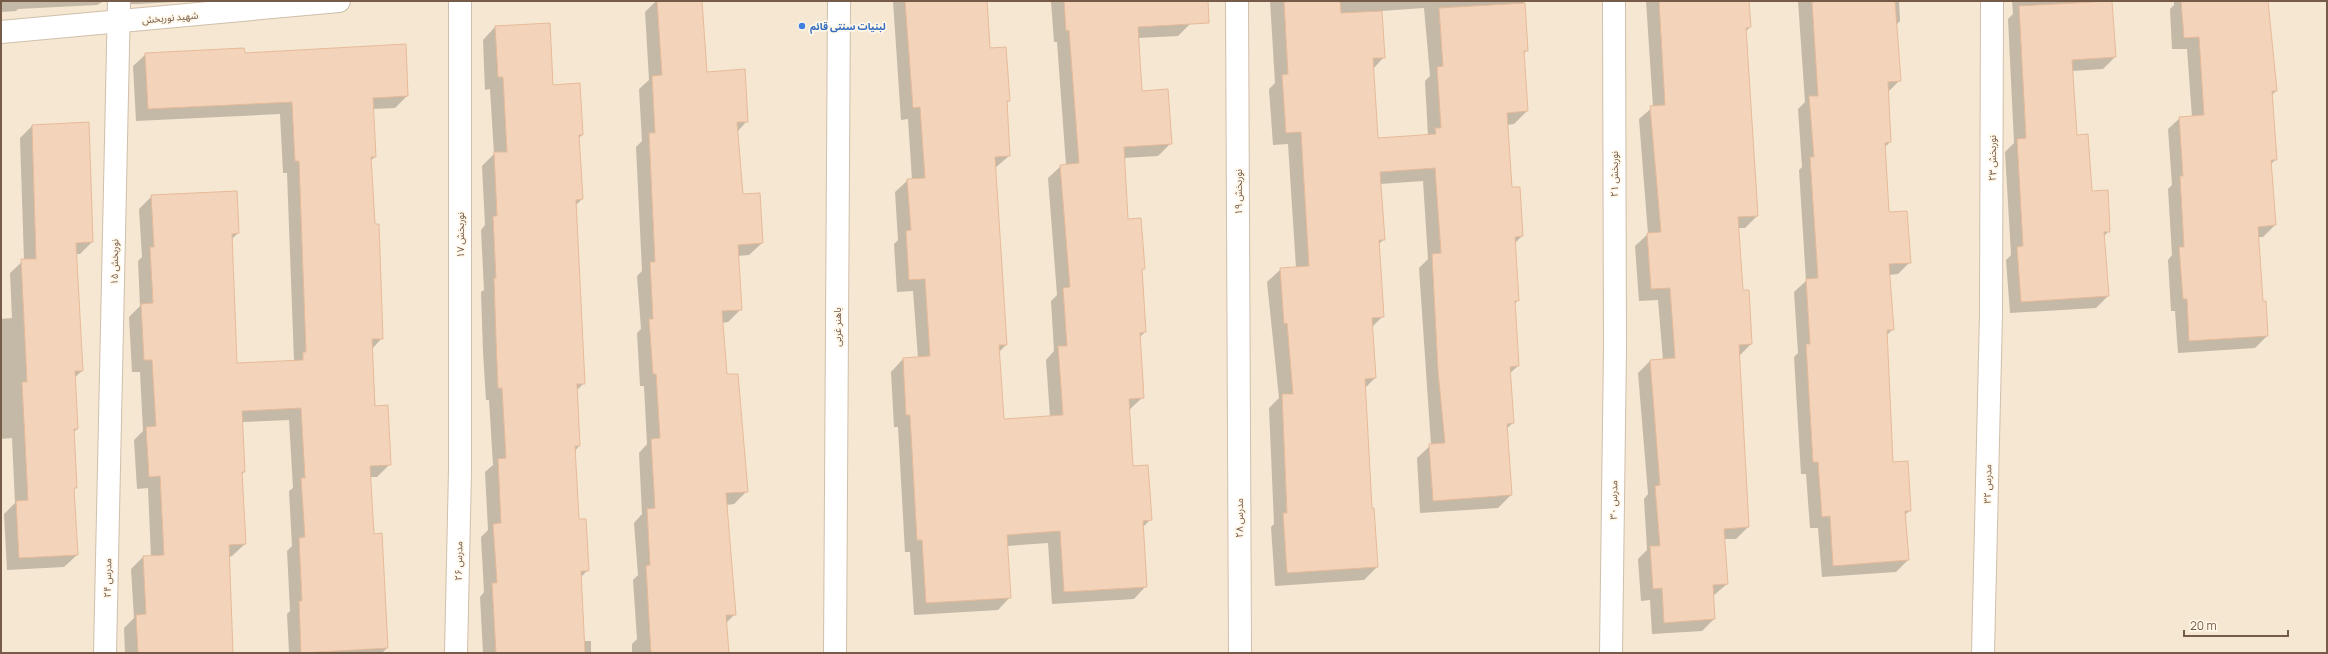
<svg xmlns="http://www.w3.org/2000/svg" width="2328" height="654" font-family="Manrope,'Noto Sans Arabic',sans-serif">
<rect width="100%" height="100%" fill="#fdf4e3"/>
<rect fill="#f5e7d1" x="1" y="1" width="2326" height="652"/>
<g fill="#0003" fill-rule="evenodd">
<polygon points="1,1 104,1 97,5 18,9 16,11 1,12"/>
<polygon points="109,1 192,1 138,4 115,4"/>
<polygon points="656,1 701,1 706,73 747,121 737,132 742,195 762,243 749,255 738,256 741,309 728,322 722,323 726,376 747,491 734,504 726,505 735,614 726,623 728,653 632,653 632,644 637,639 633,580 638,575 634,523 642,514 639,453 647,444 644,386 640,386 637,333 641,329 637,276 642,271 636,147 642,141 639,89 649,80 645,12"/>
<polygon points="893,1 986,1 989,49 1009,101 1006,103 1009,156 995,168 1006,345 999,352 1003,420 1050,417 1046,360 1054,351 1051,301 1057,295 1048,178 1061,166 1066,165 1057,42 1054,42 1051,1 1189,1 1190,24 1178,36 1138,38 1141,92 1171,143 1158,156 1123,158 1127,220 1144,268 1141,271 1145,332 1140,337 1143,397 1129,410 1132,467 1150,520 1142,528 1146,586 1134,599 1052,604 1048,543 1007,546 1010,597 998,610 914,615 910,552 905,552 898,427 894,427 891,372 903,359 918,358 913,291 897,292 894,244 898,240 895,192 908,180 912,180 908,119 901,120"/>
<path d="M1270 1H1524L1527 50 1523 54 1527 111 1514 124 1507 125 1512 188 1522 236 1515 243 1518 300 1514 305 1518 366 1509 374 1513 423 1506 429 1511 495 1498 508 1420 513 1417 458 1431 445 1419 268 1428 259 1423 181 1380 184 1384 239 1378 245 1382 317 1372 327 1375 378 1365 388 1371 509 1377 567 1364 580 1275 586 1271 527 1274 524 1269 408 1279 398 1267 282 1281 269 1296 268 1288 144 1273 145 1269 89 1275 83ZM1424 8 1430 76 1425 81 1428 136 1377 139 1373 69 1384 57 1381 11Z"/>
<polygon points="1646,1 1748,1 1750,27 1745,32 1757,216 1745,228 1738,228 1742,291 1751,344 1739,356 1748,527 1736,539 1724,539 1727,584 1713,596 1714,619 1702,631 1652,634 1650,600 1641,601 1638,559 1647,550 1644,499 1648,494 1638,373 1650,361 1663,360 1658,300 1639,301 1635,246 1648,234 1639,119 1653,107"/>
<polygon points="1798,1 1899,1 1900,21 1896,25 1900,80 1888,92 1890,142 1884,148 1888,213 1910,262 1898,274 1889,275 1893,329 1886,336 1892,463 1910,510 1905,515 1908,560 1896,572 1822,577 1818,528 1810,528 1806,474 1801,474 1794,357 1798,353 1794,292 1806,281 1799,170 1802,167 1798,109 1805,102"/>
<polygon points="2012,1 2105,1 2115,57 2103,69 2072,71 2076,136 2091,193 2109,231 2103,237 2108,296 2096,308 2010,313 2006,260 2011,255 2005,152 2014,143 2008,19 2013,14"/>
<polygon points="2174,1 2267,1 2276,91 2272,95 2276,159 2271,164 2275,225 2263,237 2258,237 2262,302 2267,336 2255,348 2178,353 2175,311 2171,311 2168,260 2172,255 2168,189 2172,185 2168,129 2180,118 2192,117 2187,49 2172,49 2170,9 2174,5"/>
<polygon points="495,27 552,86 582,135 578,139 582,199 575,206 584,383 577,390 579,446 575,451 578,520 588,570 580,578 583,641 591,641 591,653 483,653 480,597 484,592 481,537 488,530 485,472 493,465 489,400 486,400 483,352 481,292 484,290 481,230 485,225 482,166 494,154 490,89 485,90 483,40"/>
<polygon points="146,54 244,54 407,96 395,108 372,109 375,157 370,161 382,338 372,349 375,407 390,464 377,477 370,477 373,535 387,648 382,653 289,653 287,614 290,611 287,551 292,546 289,491 293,488 289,420 242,422 244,472 241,475 245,544 232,556 229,557 233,653 125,653 124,628 134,618 131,569 143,557 151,557 148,488 137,489 134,440 143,431 140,372 132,372 129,317 140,306 138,261 142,257 139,209 152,196 238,233 231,240 236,364 294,361 287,173 283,173 280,114 136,121 133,66"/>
<polygon points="32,126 92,242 80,254 76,254 82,371 74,378 77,429 73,433 76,487 73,489 77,555 64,567 7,570 4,514 15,503 12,438 1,439 1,319 12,318 10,273 24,260 20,138"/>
</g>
<g fill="#f3d4ba" stroke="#e6bb9a">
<polygon points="657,1 702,1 707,72 745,69 748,122 737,122 743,194 760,193 763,243 738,245 742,310 722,311 727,374 738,374 748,492 726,493 736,615 726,615 729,653 651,653 646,566 650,565 647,509 655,508 651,439 660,438 656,374 653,374 649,319 653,319 650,262 655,262 649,133 655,133 652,76 662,75"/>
<polygon points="905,1 987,1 990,48 1006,47 1010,101 1007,101 1010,156 995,157 1007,345 999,345 1004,419 1063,415 1058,346 1067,346 1063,288 1070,287 1060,165 1079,163 1069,30 1066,31 1064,1 1208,1 1209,23 1138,27 1142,91 1168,89 1172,144 1124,147 1128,219 1141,218 1145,269 1142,269 1146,332 1140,333 1144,398 1129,399 1133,466 1148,465 1152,520 1143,521 1147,587 1064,592 1060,531 1007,535 1011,598 926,603 922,540 917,540 910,415 906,415 903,358 930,356 925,279 909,280 906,231 911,230 907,179 925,178 920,107 913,108"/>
<polygon points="1284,1 1340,1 1341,13 1382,11 1385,58 1373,58 1378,138 1436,134 1435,128 1441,128 1437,67 1443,66 1439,8 1525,3 1528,51 1524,51 1528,111 1507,113 1512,187 1520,187 1523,236 1515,237 1519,301 1515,301 1519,366 1510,367 1514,423 1507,424 1512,495 1433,501 1429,444 1445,443 1438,371 1432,254 1441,253 1435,168 1380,172 1385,240 1379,240 1384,317 1372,318 1376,378 1365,379 1372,508 1374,508 1378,567 1287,573 1283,513 1287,513 1282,394 1293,394 1287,323 1284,324 1280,268 1309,266 1301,132 1286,133 1282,75 1288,74"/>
<polygon points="1659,1 1749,1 1751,27 1746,28 1758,216 1738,217 1743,290 1749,290 1752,344 1739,345 1749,527 1724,529 1728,584 1713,585 1715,619 1664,623 1662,588 1653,589 1650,546 1660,546 1655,486 1660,485 1650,360 1675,358 1670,288 1651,289 1647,233 1661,232 1650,106 1665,105"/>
<polygon points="1812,1 1895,1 1901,81 1888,82 1891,142 1885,143 1889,212 1907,211 1911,263 1889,264 1894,330 1887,330 1893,462 1908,461 1911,511 1905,511 1909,560 1833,566 1830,516 1822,517 1818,462 1813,462 1806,344 1810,344 1806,279 1818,278 1810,157 1814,157 1809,96 1818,96"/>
<polygon points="2112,1 2116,57 2072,60 2077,135 2088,134 2092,191 2108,190 2110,232 2104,232 2109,296 2021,302 2017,247 2023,246 2017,139 2026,138 2019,6"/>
<polygon points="2181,1 2268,1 2277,91 2272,91 2277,160 2271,160 2276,225 2258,227 2263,301 2266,301 2268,336 2189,341 2187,299 2183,299 2179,247 2184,247 2180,176 2183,176 2179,117 2204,115 2199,37 2184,38"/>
<polygon points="550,23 553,85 580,83 583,135 579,135 583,199 576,200 585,384 577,384 580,446 575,446 579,519 586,519 589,571 581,571 585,653 496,653 492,583 497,583 493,524 501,523 498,459 506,458 502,388 498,388 496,339 494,278 496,278 493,216 497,216 494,152 507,152 503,77 498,77 495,26"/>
<polygon points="406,44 408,96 373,98 376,157 371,157 375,224 379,224 383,339 372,339 375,406 388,405 391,465 370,466 374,534 382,533 388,648 301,653 299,601 302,601 299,538 305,537 301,478 305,478 301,408 242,411 245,472 242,472 246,544 229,545 233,653 138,653 136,615 146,614 143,556 164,555 160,476 149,477 146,427 156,426 152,360 144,360 141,304 153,303 150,247 154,247 151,195 237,191 239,233 232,234 237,363 303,360 303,352 306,352 299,161 295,161 292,102 148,109 145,53 244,48 245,53"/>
<polygon points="89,122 93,242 76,243 83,371 75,371 78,429 74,429 77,488 74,488 78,555 19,558 16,501 28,500 22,382 27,382 21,259 36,259 32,125"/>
</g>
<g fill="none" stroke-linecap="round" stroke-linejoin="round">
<defs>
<g id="minor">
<polyline points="1237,1 1240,653"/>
<polyline points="1,32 339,1"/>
<polyline points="105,653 119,1"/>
<polyline points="456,653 460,470 460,1"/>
<polyline points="835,653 839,1"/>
<polyline points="1611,653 1615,348 1614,1"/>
<polyline points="1983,653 1991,314 1992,1"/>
</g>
</defs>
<use href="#minor" stroke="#d0bfac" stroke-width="24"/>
<use href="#minor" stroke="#fff" stroke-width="22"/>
</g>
<circle fill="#3f7fe0" stroke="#fff8ea" stroke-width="1.5" cx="802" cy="26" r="4"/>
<g text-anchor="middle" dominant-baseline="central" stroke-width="3.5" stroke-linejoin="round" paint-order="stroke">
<g font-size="10" fill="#765b48" stroke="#fff8ea">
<text transform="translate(170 17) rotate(-5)">شهید نوربخش</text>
<text transform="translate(1992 158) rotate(-90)">نوربخش ۲۳</text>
<text transform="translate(1614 174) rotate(-90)">نوربخش ۲۱</text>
<text transform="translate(1238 192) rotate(-90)">نوربخش ۱۹</text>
<text transform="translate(460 235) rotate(-90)">نوربخش ۱۷</text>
<text transform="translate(114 262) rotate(-89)">نوربخش ۱۵</text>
<text transform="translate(837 327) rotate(-90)">باهنر غربی</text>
<text transform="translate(1987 484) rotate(-89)">مدرس ۳۲</text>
<text transform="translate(1613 500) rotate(-89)">مدرس ۳۰</text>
<text transform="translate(1239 518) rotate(-90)">مدرس ۲۸</text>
<text transform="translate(458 561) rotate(-89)">مدرس ۲۶</text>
<text transform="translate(107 578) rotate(-89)">مدرس ۲۴</text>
</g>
<g font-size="10" font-weight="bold" fill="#366cbe" stroke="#fff8ea" text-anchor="start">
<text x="810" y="26">لبنیات سنتی قائم</text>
</g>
</g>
<rect width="2328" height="654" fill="none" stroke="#765b48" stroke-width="4"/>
<path d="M2184 630v6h104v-6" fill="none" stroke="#765b48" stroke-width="2"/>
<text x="2190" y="630" font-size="12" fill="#765b48" stroke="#fff8ea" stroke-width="3" paint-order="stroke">20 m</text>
</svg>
